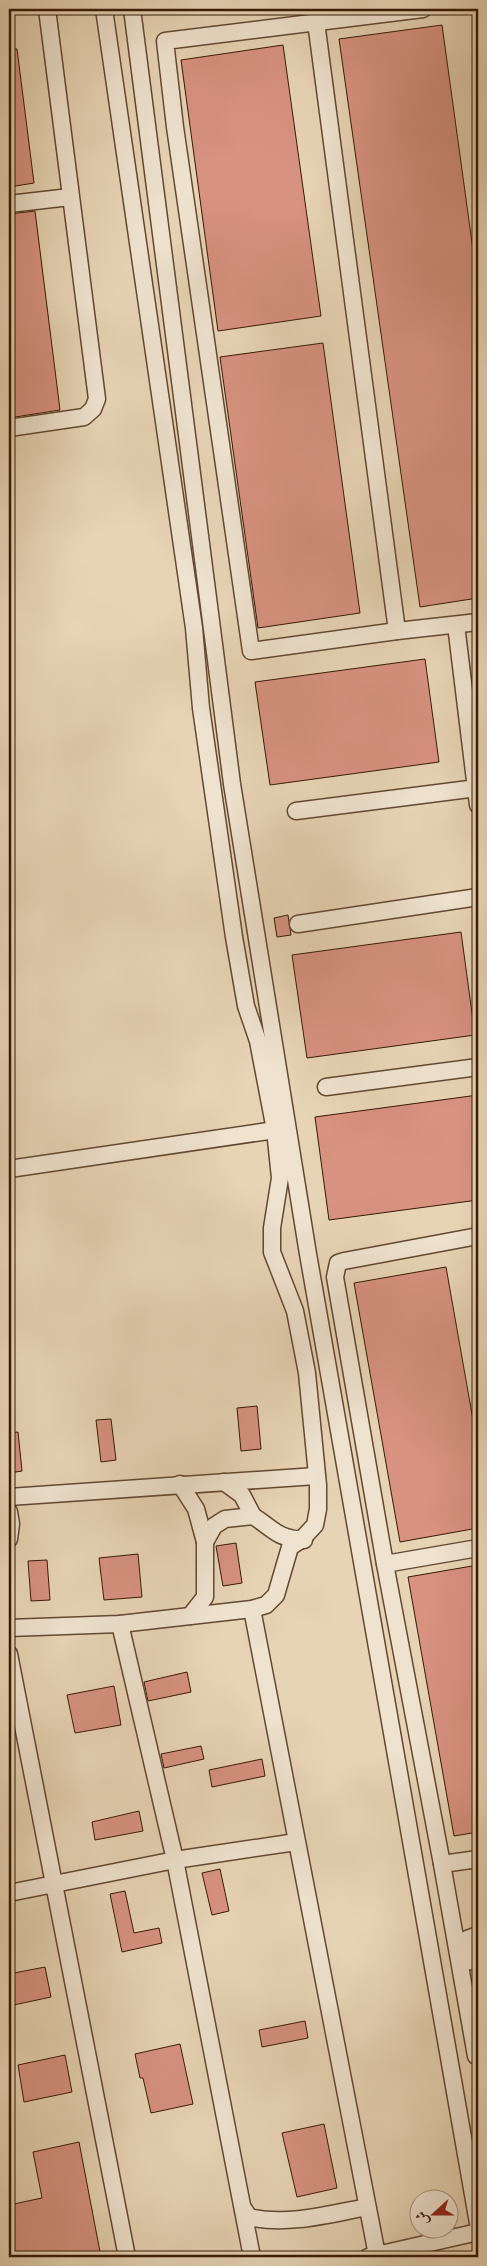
<svg xmlns="http://www.w3.org/2000/svg" width="487" height="2266" font-family="Vollkorn,Amiri,serif">
<rect width="100%" height="100%" fill="#e7d4b5"/>
<filter id="stains"><feTurbulence type="fractalNoise" baseFrequency=".004" numOctaves="4"/><feColorMatrix values="0 0 0 0 .2 0 0 0 0 .09 0 0 0 0 .02 0 0 0 .5 -.17"/></filter>
<radialGradient id="worn" r=".72"><stop offset=".6" stop-color="#630" stop-opacity="0"/><stop offset="1" stop-color="#630" stop-opacity=".3"/></radialGradient>
<g fill="#d79280" stroke="#371906">
<polygon points="442,25 478,286 478,598 420,607 339,39"/>
<polygon points="283,45 321,316 218,331 181,60"/>
<polygon points="9,49 17,49 34,183 9,187"/>
<polygon points="35,211 60,410 9,418 9,214"/>
<polygon points="323,343 360,613 258,628 220,357"/>
<polygon points="425,659 439,762 270,785 255,682"/>
<polygon points="288,915 291,935 277,937 274,918"/>
<polygon points="461,932 475,1035 307,1058 292,955"/>
<polygon points="478,1095 478,1200 329,1220 315,1117"/>
<polygon points="446,1267 478,1448 478,1528 400,1542 354,1283"/>
<polygon points="257,1406 261,1449 241,1451 237,1408"/>
<polygon points="111,1419 116,1460 101,1462 96,1420"/>
<polygon points="18,1432 22,1471 9,1473 9,1433"/>
<polygon points="236,1543 242,1583 223,1586 216,1546"/>
<polygon points="138,1554 142,1597 104,1600 99,1558"/>
<polygon points="47,1560 50,1600 31,1601 28,1561"/>
<polygon points="478,1565 478,1832 454,1836 408,1577"/>
<polygon points="187,1672 191,1692 148,1701 144,1682"/>
<polygon points="114,1686 121,1725 75,1733 67,1695"/>
<polygon points="201,1746 204,1759 164,1768 161,1754"/>
<polygon points="262,1759 265,1776 212,1787 209,1770"/>
<polygon points="139,1811 143,1831 95,1840 92,1822"/>
<polygon points="220,1869 229,1911 212,1915 202,1873"/>
<polygon points="125,1891 134,1933 159,1928 162,1943 122,1952 110,1894"/>
<polygon points="45,1967 51,1997 9,2006 9,1974"/>
<polygon points="305,2021 308,2038 262,2047 259,2030"/>
<polygon points="180,2044 193,2104 151,2113 143,2078 140,2078 135,2054"/>
<polygon points="65,2055 72,2092 24,2102 18,2065"/>
<polygon points="324,2124 337,2188 297,2197 282,2133"/>
<polygon points="79,2142 101,2257 9,2257 9,2205 42,2198 33,2152"/>
</g>
<g fill="none" stroke-linecap="round" stroke-linejoin="round">
<defs>
<g id="minor">
<polyline points="132,9 232,784 308,1254 478,2223"/>
<polyline points="423,9 165,41 175,127 251,651 397,631 478,622"/>
<polyline points="316,22 397,631"/>
<polyline points="9,204 70,197"/>
<polyline points="9,428 84,417 93,409 97,399 47,9"/>
<polyline points="456,625 478,805"/>
<polyline points="296,811 477,788"/>
<polyline points="298,924 478,897"/>
<polyline points="326,1087 478,1067"/>
<polyline points="9,1169 275,1130"/>
<polyline points="224,1482 242,1495 253,1516"/>
<polyline points="180,1484 196,1509 205,1542"/>
<polyline points="9,1497 316,1476"/>
<polyline points="9,1512 11,1524 9,1539"/>
<polyline points="385,1564 478,1548"/>
<polyline points="252,1609 377,2255"/>
<path d="M190 1616 205 1597V1542L214 1526 225 1519 253 1516C275 1530 276 1538 304 1540"/>
<polyline points="120,1624 175,1860 252,2257"/>
<polyline points="9,1628 120,1624 252,1609 266,1605 276,1595 290,1547 301,1540 315,1525 318,1509 318,1485 307,1373 295,1311 272,1252 272,1228 280,1178 275,1130 258,1041 246,1006 234,937 201,708 194,628 104,9"/>
<polyline points="9,1654 127,2257"/>
<polyline points="442,1864 385,1564 335,1277 338,1263 344,1261 478,1236"/>
<polyline points="9,1893 175,1860 296,1842"/>
<polyline points="478,1935 467,1939 465,1952 469,1961 478,1962"/>
<polyline points="476,2056 442,1864 478,1859"/>
<path d="M243 2208 249 2217C287 2226 330 2214 367 2207"/>
<polyline points="368,2257 478,2232"/>
</g>
</defs>
<use href="#minor" stroke="#634832" stroke-width="19"/>
<use href="#minor" stroke="#efe3cf" stroke-width="16"/>
</g>
<rect width="487" height="2266" fill="none" stroke="#e7d4b5" stroke-width="30"/>
<rect x="10" y="10" width="467" height="2246" fill="none" stroke="#371906" stroke-width="2.5"/>
<rect x="15" y="15" width="457" height="2236" fill="none" stroke="#371906"/>
<g transform="translate(434 2214) rotate(249)"><circle r="24" fill="#efe3cf" stroke="#a5927f"/>
<path d="M0-4L9 19L0 12L-9 19Z" fill="#8f2418"/>
<text y="-8" font-size="14" font-weight="bold" text-anchor="middle" fill="#371906">ش</text>
</g>
<rect width="100%" height="100%" filter="url(#stains)"/>
<rect width="100%" height="100%" fill="url(#worn)"/>
</svg>
